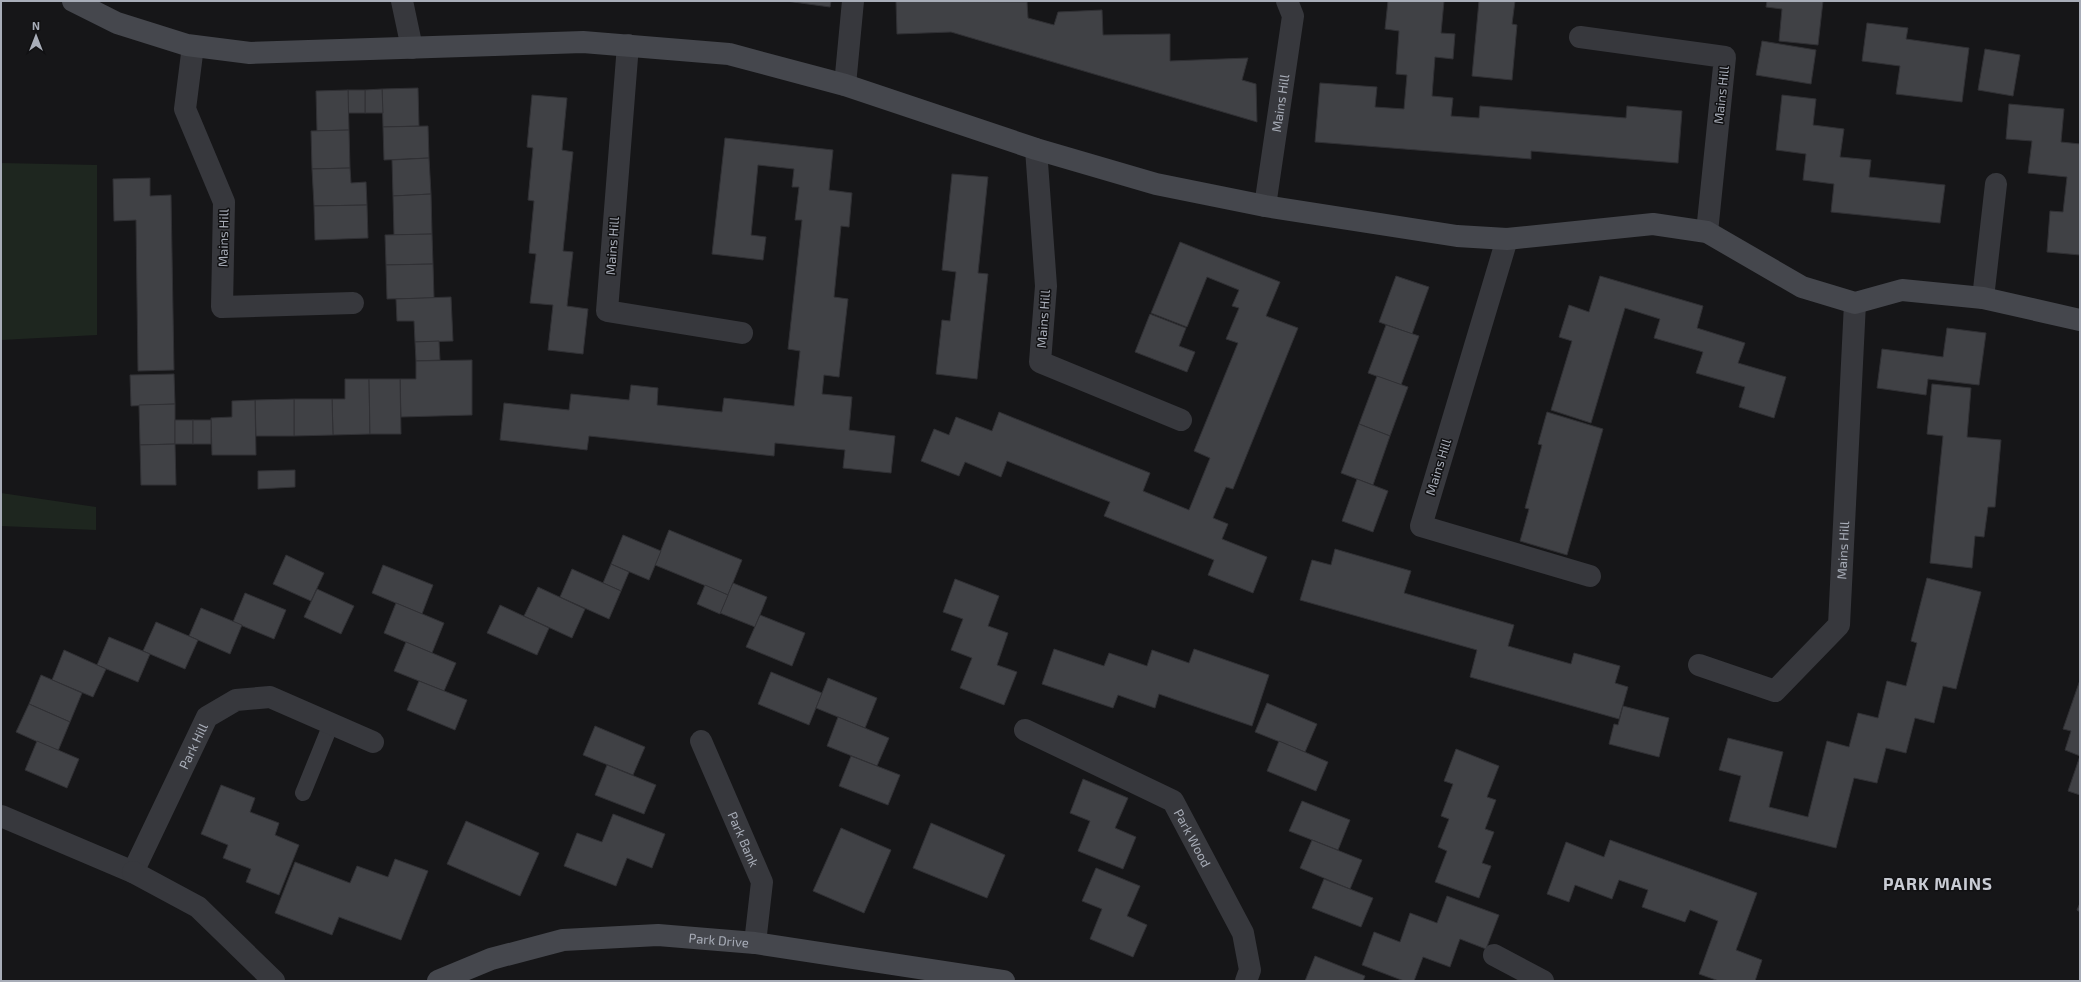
<svg xmlns="http://www.w3.org/2000/svg" width="2081" height="982" font-family="'Exo 2',sans-serif">
<rect width="100%" height="100%" fill="#161618"/>
<g fill="#1e261f">
<polygon points="1,163 97,165 97,335 1,340"/>
<polygon points="1,493 96,507 96,530 1,526"/>
</g>
<g fill="#404145" stroke="#303034">
<polygon points="786,1 831,1 830,7"/>
<polygon points="896,1 1027,2 1028,18 1054,25 1058,12 1102,10 1103,35 1170,34 1170,61 1248,58 1242,80 1256,84 1257,122 951,32 897,34"/>
<polygon points="1388,1 1444,1 1441,33 1455,34 1453,59 1435,57 1432,96 1453,98 1451,116 1479,118 1480,106 1626,118 1627,106 1682,111 1678,163 1531,151 1531,159 1315,142 1320,83 1377,87 1375,107 1404,109 1407,75 1396,74 1399,31 1385,29"/>
<polygon points="1479,1 1515,1 1512,24 1517,25 1512,80 1472,76"/>
<polygon points="1767,1 1823,1 1818,45 1779,41 1782,9 1766,7"/>
<polygon points="1867,23 1908,28 1906,39 1969,48 1962,102 1896,94 1900,66 1862,61"/>
<polygon points="1762,41 1816,50 1811,84 1756,75"/>
<polygon points="1985,49 2020,55 2013,96 1978,90"/>
<polygon points="418,88 419,126 383,127 382,89"/>
<polygon points="382,89 383,113 365,113 365,90"/>
<rect x="348" y="90" width="17" height="23"/>
<polygon points="348,90 349,130 317,131 316,91"/>
<polygon points="532,95 567,98 562,150 573,152 563,251 573,252 567,306 588,309 583,354 548,350 553,305 530,303 536,254 529,253 534,201 528,200 533,148 527,147"/>
<polygon points="1782,95 1816,99 1813,125 1844,129 1840,157 1871,160 1869,177 1945,185 1940,223 1831,212 1834,184 1803,180 1806,154 1776,150"/>
<polygon points="2009,104 2064,109 2061,142 2080,144 2080,255 2047,252 2050,211 2063,212 2067,177 2028,173 2032,141 2006,139"/>
<polygon points="428,126 429,158 384,160 383,127"/>
<polygon points="349,130 350,168 312,169 311,131"/>
<polygon points="725,138 833,150 829,190 852,193 849,227 841,226 834,297 848,299 839,377 824,375 822,394 852,397 849,430 895,436 891,473 843,468 845,450 775,443 774,456 589,436 587,450 500,440 504,403 569,410 571,394 629,400 631,385 658,388 657,405 722,412 724,398 794,406 800,351 788,349 802,220 795,220 799,187 792,187 794,169 758,165 751,235 766,237 763,260 712,254"/>
<polygon points="429,158 431,194 393,196 392,160"/>
<polygon points="350,168 351,183 366,182 367,205 314,206 312,169"/>
<polygon points="952,174 988,177 978,273 988,274 977,379 936,374 942,320 950,321 956,272 942,270"/>
<polygon points="150,178 150,196 171,195 174,370 138,371 136,220 114,221 113,179"/>
<polygon points="431,194 432,234 394,235 393,196"/>
<polygon points="367,205 368,238 315,240 314,206"/>
<polygon points="432,234 433,264 386,265 385,235"/>
<polygon points="1180,242 1280,282 1266,316 1298,328 1233,489 1226,487 1213,518 1228,524 1222,539 1267,557 1253,593 1208,575 1214,560 1104,516 1110,502 1007,461 1001,477 965,462 959,476 921,461 934,429 949,435 956,417 992,431 999,412 1150,473 1143,491 1189,510 1210,458 1194,451 1238,343 1226,339 1239,308 1232,306 1239,290 1207,277 1187,327 1151,313"/>
<polygon points="433,264 434,298 387,299 386,265"/>
<polygon points="1396,276 1429,287 1412,334 1379,322"/>
<polygon points="1600,276 1703,306 1697,328 1745,343 1738,363 1786,377 1774,418 1739,407 1745,387 1696,373 1703,352 1654,338 1660,319 1625,308 1591,423 1551,410 1572,341 1559,337 1569,305 1589,312"/>
<polygon points="451,297 453,341 415,342 414,321 397,321 396,299"/>
<polygon points="1150,314 1186,328 1179,346 1195,352 1187,372 1135,352"/>
<polygon points="1386,325 1419,336 1401,385 1368,373"/>
<polygon points="1947,328 1986,333 1979,385 1928,379 1926,395 1877,388 1882,349 1943,357"/>
<polygon points="439,341 440,360 416,361 415,342"/>
<polygon points="472,360 472,415 401,417 400,379 416,379 416,361"/>
<polygon points="174,374 175,404 131,406 130,375"/>
<polygon points="1377,376 1408,387 1390,436 1359,424"/>
<polygon points="345,379 369,379 370,434 333,435 332,399 345,399"/>
<polygon points="369,379 400,379 401,434 370,434"/>
<polygon points="1932,384 1971,388 1967,437 2001,440 1995,507 1988,507 1984,537 1975,536 1972,568 1930,563 1943,436 1927,434"/>
<polygon points="294,399 332,399 333,435 294,436"/>
<polygon points="294,399 294,436 256,436 255,400"/>
<polygon points="255,400 256,455 212,455 211,418 232,417 232,401"/>
<polygon points="175,404 175,444 140,445 139,405"/>
<polygon points="1547,412 1603,429 1567,555 1520,541 1529,509 1525,508 1542,445 1538,444"/>
<rect x="175" y="420" width="18" height="24"/>
<rect x="193" y="420" width="18" height="24"/>
<polygon points="1359,424 1390,436 1373,485 1341,473"/>
<polygon points="175,444 176,485 141,485 140,445"/>
<polygon points="295,470 295,487 258,489 258,471"/>
<polygon points="1357,479 1388,491 1373,532 1342,521"/>
<polygon points="669,530 742,560 728,595 655,565"/>
<polygon points="623,535 661,551 649,580 611,564"/>
<polygon points="1335,549 1411,571 1404,593 1514,625 1508,646 1571,664 1574,653 1620,666 1615,683 1628,687 1619,719 1470,677 1477,650 1300,600 1312,560 1331,565"/>
<polygon points="286,555 324,573 311,601 273,584"/>
<polygon points="611,564 629,572 621,591 603,583"/>
<polygon points="383,565 433,585 422,614 372,593"/>
<polygon points="572,569 621,591 609,619 560,597"/>
<polygon points="1927,578 1981,592 1956,689 1943,686 1934,723 1915,718 1906,753 1886,748 1877,783 1854,778 1836,848 1729,821 1741,776 1719,770 1728,738 1783,752 1769,807 1808,817 1827,741 1849,747 1858,713 1878,718 1887,681 1906,686 1917,643 1911,641"/>
<polygon points="955,579 999,596 988,626 1008,633 997,665 1017,672 1004,705 960,688 972,658 951,650 963,619 943,612"/>
<polygon points="733,583 767,597 755,627 720,613"/>
<polygon points="705,585 728,595 720,614 697,604"/>
<polygon points="538,587 585,609 572,638 524,616"/>
<polygon points="317,589 354,606 341,634 304,617"/>
<polygon points="245,593 286,610 274,639 233,622"/>
<polygon points="396,603 444,623 432,653 384,633"/>
<polygon points="500,605 549,628 537,655 487,633"/>
<polygon points="201,608 242,625 230,654 189,636"/>
<polygon points="760,615 805,633 792,666 746,647"/>
<polygon points="156,622 198,640 185,669 143,651"/>
<polygon points="109,637 150,654 138,682 97,665"/>
<polygon points="406,642 456,663 444,691 394,671"/>
<polygon points="1054,649 1104,666 1109,653 1147,666 1152,650 1189,663 1194,649 1269,675 1252,726 1159,694 1155,708 1118,695 1113,708 1042,684"/>
<polygon points="64,650 106,669 93,697 52,680"/>
<polygon points="771,672 822,693 809,725 758,704"/>
<polygon points="41,675 82,693 70,722 29,704"/>
<polygon points="828,678 877,698 865,728 816,708"/>
<polygon points="2080,680 2080,756 2065,750 2071,731 2063,729"/>
<polygon points="419,681 467,700 455,730 407,710"/>
<polygon points="1267,703 1317,724 1305,752 1255,732"/>
<polygon points="29,704 70,722 58,751 16,732"/>
<polygon points="1623,706 1669,718 1659,757 1609,744 1614,724 1618,725"/>
<polygon points="838,717 889,738 877,766 827,746"/>
<polygon points="595,726 645,747 633,775 583,755"/>
<polygon points="37,741 79,759 67,788 25,770"/>
<polygon points="1279,741 1328,762 1316,791 1267,771"/>
<polygon points="1456,749 1499,766 1487,797 1496,800 1485,829 1494,832 1482,863 1491,866 1479,898 1435,882 1447,851 1438,847 1449,819 1441,816 1453,784 1444,781"/>
<polygon points="851,756 900,775 888,805 839,786"/>
<polygon points="2080,756 2080,795 2068,791"/>
<polygon points="607,765 656,785 644,814 595,795"/>
<polygon points="1083,779 1128,798 1115,828 1136,837 1123,869 1078,851 1090,821 1070,813"/>
<polygon points="221,785 255,798 250,812 279,823 275,835 299,845 279,895 246,882 251,869 223,858 228,845 201,834"/>
<polygon points="1302,801 1350,820 1338,850 1289,831"/>
<polygon points="613,814 665,834 652,868 627,858 616,886 564,866 577,833 602,842"/>
<polygon points="466,821 539,853 520,896 447,864"/>
<polygon points="931,823 1005,855 987,898 913,868"/>
<polygon points="841,828 891,850 864,913 813,891"/>
<polygon points="1312,840 1362,860 1350,889 1300,868"/>
<polygon points="1610,840 1757,893 1736,950 1762,960 1755,981 1719,981 1699,974 1718,921 1690,910 1685,922 1642,907 1648,890 1619,880 1612,899 1575,885 1569,902 1547,894 1566,842 1604,857"/>
<polygon points="395,859 428,871 401,940 339,917 332,935 275,913 295,862 350,883 357,866 388,877"/>
<polygon points="1096,868 1140,886 1127,916 1147,925 1133,957 1090,939 1102,909 1082,901"/>
<polygon points="1324,879 1373,898 1361,927 1312,908"/>
<polygon points="1447,896 1499,915 1486,949 1460,939 1450,967 1423,957 1414,981 1404,981 1362,965 1374,932 1400,942 1410,913 1437,923"/>
<polygon points="2080,903 2080,912 2077,910"/>
<polygon points="1315,956 1365,976 1363,981 1305,981"/>
</g>
<g fill="none" stroke-linecap="round" stroke-linejoin="round">
<polyline stroke="#37383d" stroke-width="16" points="303,793 331,724"/>
<g stroke="#37383d" stroke-width="22">
<polyline points="402,1 412,48"/>
<polyline points="1580,37 1725,57 1707,232"/>
<polyline points="628,45 607,311 742,333"/>
<polyline points="193,46 185,109 224,202 222,307 353,303"/>
<polyline points="845,85 853,1"/>
<polyline points="1036,149 1046,286 1040,362 1181,420"/>
<path id="s1" d="M1265 206 1293 16 1287 1"/>
<polyline points="1507,239 1421,526 1590,576"/>
<polyline points="1983,298 1996,184"/>
<path id="s2" d="M1699 665 1775 691 1839 625 1855 303"/>
<path id="s3" d="M1025 730 1173 801 1243 933 1250 970 1246 981"/>
<path id="s4" d="M701 741 762 882 755 943"/>
<path id="s5" d="M1 816 133 872 207 717 236 700 270 697 373 742"/>
<polyline points="133,872 198,907 274,981"/>
<polyline points="1494,955 1543,981"/>
</g>
<g stroke="#45474d" stroke-width="22">
<polyline points="73,1 117,23 187,45 250,53 583,42 729,54 845,85 1036,149 1156,184 1265,206 1457,236 1507,239 1653,224 1707,232 1802,287 1855,303 1902,290 1983,298 2080,320"/>
<path id="s6" d="M438 981 491 959 563 940 658 935 755 943 1004 981"/>
</g>
</g>
<g text-anchor="middle" dominant-baseline="central" stroke-width="3" stroke-linejoin="round" paint-order="stroke">
<g font-size="13" fill="#a8adb8" stroke="#111113">
<text transform="translate(1721 95) rotate(-84)">Mains Hill</text>
<text stroke="none"><textPath href="#s1" startOffset="104">Mains Hill</textPath></text>
<text transform="translate(223 238) rotate(-89)">Mains Hill</text>
<text transform="translate(612 246) rotate(-86)">Mains Hill</text>
<text transform="translate(1043 319) rotate(-86)">Mains Hill</text>
<text transform="translate(1438 467) rotate(-73)">Mains Hill</text>
<text stroke="none"><textPath href="#s2" startOffset="247">Mains Hill</textPath></text>
<text stroke="none"><textPath href="#s5" startOffset="283">Park Hill</textPath></text>
<text stroke="none"><textPath href="#s3" startOffset="206">Park Wood</textPath></text>
<text stroke="none"><textPath href="#s4" startOffset="107">Park Bank</textPath></text>
<text stroke="none"><textPath href="#s6" startOffset="288">Park Drive</textPath></text>
</g>
<g font-size="17" font-weight="bold" letter-spacing="1" fill="#c9ccd4" stroke="#111113">
<text x="1938" y="883">PARK MAINS</text>
</g>
</g>
<rect width="2081" height="982" fill="none" stroke="#a8adb8" stroke-width="4"/>
<g transform="translate(36 36)" stroke="#111113" stroke-width="3" paint-order="stroke">
<path d="M0-3L7 15L0 10L-7 15Z" fill="#a8adb8"/>
<text y="-6" font-size="11" font-weight="bold" text-anchor="middle" fill="#a8adb8">N</text>
</g>
</svg>
